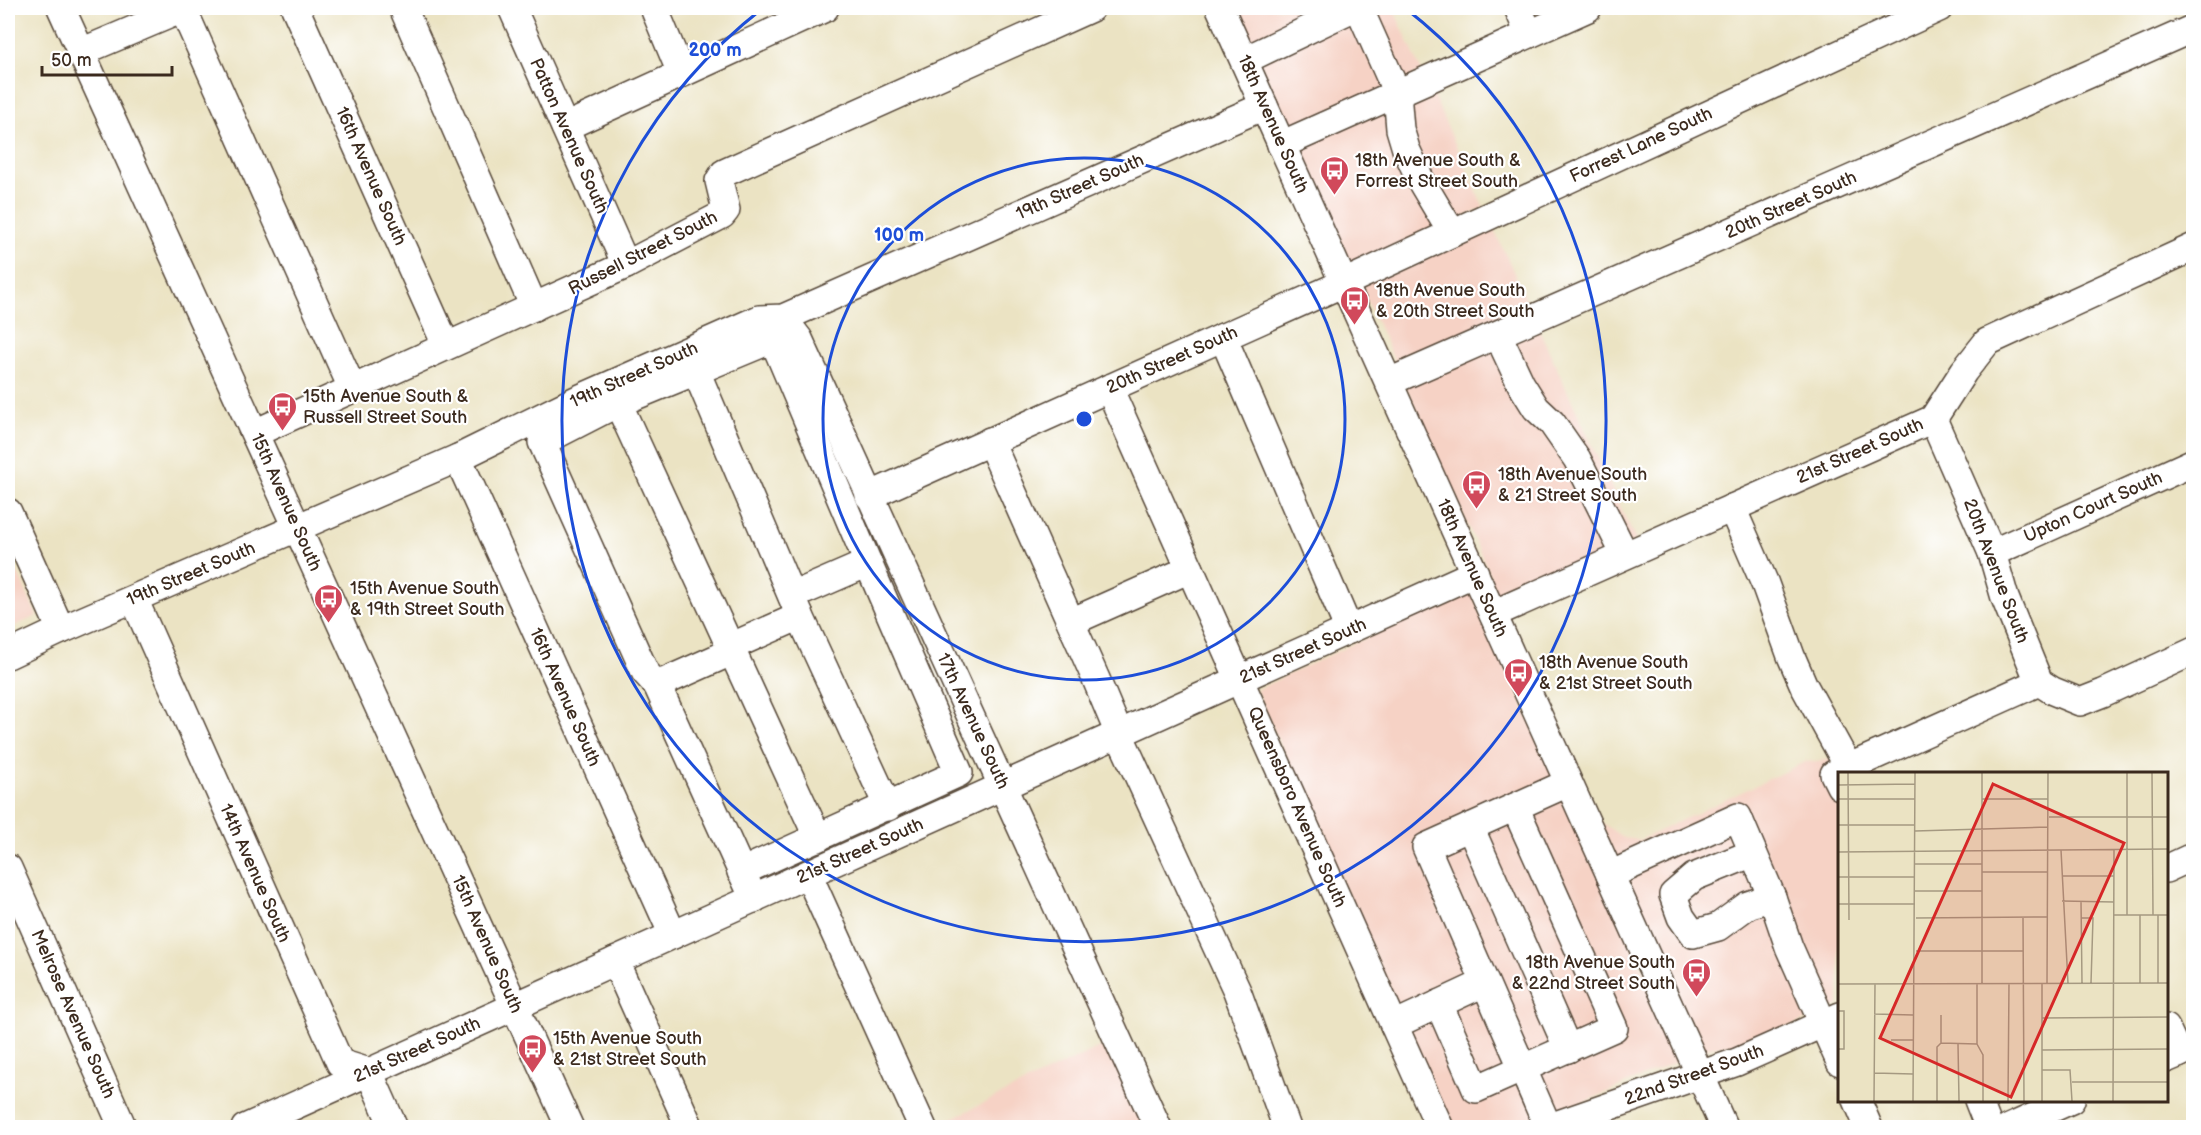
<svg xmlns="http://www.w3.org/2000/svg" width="2201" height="1135" font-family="'Balsamiq Sans',sans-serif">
<rect width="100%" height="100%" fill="#fff"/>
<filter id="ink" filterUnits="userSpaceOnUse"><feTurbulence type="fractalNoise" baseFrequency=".0167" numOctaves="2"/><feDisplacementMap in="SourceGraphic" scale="12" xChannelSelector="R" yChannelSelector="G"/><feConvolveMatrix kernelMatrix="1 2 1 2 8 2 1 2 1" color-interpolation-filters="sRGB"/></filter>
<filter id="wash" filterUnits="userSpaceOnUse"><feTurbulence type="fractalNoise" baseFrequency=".008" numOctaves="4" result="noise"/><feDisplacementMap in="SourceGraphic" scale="24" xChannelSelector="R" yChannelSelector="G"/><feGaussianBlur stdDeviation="1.35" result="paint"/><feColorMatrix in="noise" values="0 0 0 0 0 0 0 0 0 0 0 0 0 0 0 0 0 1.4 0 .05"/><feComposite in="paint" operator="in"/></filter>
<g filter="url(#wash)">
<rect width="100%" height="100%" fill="#ebe3c3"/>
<g fill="#f6d2c5">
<polygon points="1235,8 1393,8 1422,72 1291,131"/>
<polygon points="1430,88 1484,208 1353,269 1298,147"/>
<polygon points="1492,225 1531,310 1398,369 1360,285"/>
<polygon points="1538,327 1636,541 1499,601 1488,579 1491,577 1405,385"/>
<polygon points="8,551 37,616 8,629"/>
<polygon points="1470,588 1683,1059 1560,1113 1519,1127 1451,1127 1256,690"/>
<polygon points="1847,758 1821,770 1829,786 1839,782 1839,1005 1754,1043 1710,1047 1701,1051 1599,821 1624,838 1640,840 1805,762"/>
<polygon points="1108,1043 1147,1127 934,1128 934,1127"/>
<polygon points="1688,1121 1691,1127 1607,1127 1617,1124"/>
</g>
</g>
<g filter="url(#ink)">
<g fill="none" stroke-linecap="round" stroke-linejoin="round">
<defs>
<g id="minor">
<polyline points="61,8 570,1128"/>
<polyline points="295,8 446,345"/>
<polyline points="403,8 534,307"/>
<polyline points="512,8 626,265"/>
<polyline points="654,8 681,73"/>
<polyline points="1220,8 1724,1128"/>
<polyline points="1359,8 1397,93 1400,129 1406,149 1421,181 1452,233"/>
<polyline points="1518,8 1529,34"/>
<polyline points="183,9 352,388"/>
<polyline points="81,52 185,8"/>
<polyline points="1245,60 1353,8"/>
<polyline points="565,127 825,8"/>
<polyline points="1281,145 1588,8"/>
<polyline points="783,318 799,339 1158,1128"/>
<polyline points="1498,335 1521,384 1536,408 1552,423 1577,459 1625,555"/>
<polyline points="1223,337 1349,630"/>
<polyline points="696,371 773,339 868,563"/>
<polyline points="1389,382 2194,28"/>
<polyline points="1109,388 1440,1128"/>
<polyline points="618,403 818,838"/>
<polyline points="1933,419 1992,553 2005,598 2039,682 2053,691 2080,702 2103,693 2194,651"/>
<polyline points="255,433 626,265 722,215 726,210 719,181 724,173 1091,8"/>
<polyline points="990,441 1096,679 1119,734 1237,991 1287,1128"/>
<polyline points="458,458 673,935"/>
<polyline points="869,496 1344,283 1939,8"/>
<polyline points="1732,508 1765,584 1791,656 1804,686 1849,768"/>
<polyline points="8,512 61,630"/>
<polyline points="1992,553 2194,462"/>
<polyline points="134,599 340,1063 369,1072 394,1128"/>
<polyline points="1493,614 1933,419 1964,371 1987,342 2194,247"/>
<polyline points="1071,622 1190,569"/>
<polyline points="730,647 800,616"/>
<polyline points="8,655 61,630 458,458 576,400 759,319 783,318 1264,106"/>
<polyline points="657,685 731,652"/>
<polyline points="1840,786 1834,774 2039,682"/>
<polyline points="1470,827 1568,1049"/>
<polyline points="1753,853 1694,877 1673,895 1681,917 1693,934 1718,927 1748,905 1772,897"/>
<polyline points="8,868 123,1128"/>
<polyline points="2166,869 2194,856"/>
<polyline points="741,872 959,773 868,563 792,596"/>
<polyline points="808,874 923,1128"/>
<polyline points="1610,875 1738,817 1772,897 1789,947 1840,1062"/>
<polyline points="754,899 657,685 645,672 542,442 618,403 696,371 800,616 888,807"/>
<polyline points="615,961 690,1128"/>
<polyline points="1439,1004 1476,1089 1614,1028 1515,807"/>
<polyline points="1394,1025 1484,983"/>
<polyline points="2166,1028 2178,1054"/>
<polyline points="2166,1059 2194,1047"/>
<polyline points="1857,1100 1869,1128"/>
<polyline points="1978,1100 1989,1128"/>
<polyline points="1548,1127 1426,847 1568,783"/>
<polyline points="245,1128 1475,573"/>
<polyline points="1547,1128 1737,1062 1840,1016"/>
<polyline points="2009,1128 2071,1100"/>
</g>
</defs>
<use href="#minor" stroke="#554637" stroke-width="30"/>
<use href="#minor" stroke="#fff" stroke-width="27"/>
</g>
</g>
<g fill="none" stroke="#1d4ed8" stroke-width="3">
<circle cx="1084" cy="419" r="261"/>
<path d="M1405 8A522 522 0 1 1 763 8"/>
</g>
<defs>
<symbol id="bus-pin" viewBox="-11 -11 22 30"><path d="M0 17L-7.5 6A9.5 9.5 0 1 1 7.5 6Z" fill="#d1495b" stroke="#fff"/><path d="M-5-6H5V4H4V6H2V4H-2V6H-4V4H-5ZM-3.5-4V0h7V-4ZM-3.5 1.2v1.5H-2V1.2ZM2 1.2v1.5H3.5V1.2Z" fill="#fff"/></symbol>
</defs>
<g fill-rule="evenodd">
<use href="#bus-pin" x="1318" y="154" width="33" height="45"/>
<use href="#bus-pin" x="1338" y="284" width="33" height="45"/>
<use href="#bus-pin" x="266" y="390" width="33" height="45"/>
<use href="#bus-pin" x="1460" y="468" width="33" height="45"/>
<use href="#bus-pin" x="312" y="582" width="33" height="45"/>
<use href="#bus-pin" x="1502" y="656" width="33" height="45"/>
<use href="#bus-pin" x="1680" y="956" width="33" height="45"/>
<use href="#bus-pin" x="516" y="1032" width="33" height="45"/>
</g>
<g text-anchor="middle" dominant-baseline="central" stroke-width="4.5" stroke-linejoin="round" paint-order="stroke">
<g font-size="18" fill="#3b2a1e" stroke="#fff">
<text transform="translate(1273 124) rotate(66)">18th Avenue South</text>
<text transform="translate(569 136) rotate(66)">Patton Avenue South</text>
<text transform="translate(1641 145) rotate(-25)">Forrest Lane South</text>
<text transform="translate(371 176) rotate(66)">16th Avenue South</text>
<text transform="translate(1080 187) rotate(-24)">19th Street South</text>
<text transform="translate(1791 205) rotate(-24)">20th Street South</text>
<text transform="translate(643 253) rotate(-27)">Russell Street South</text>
<text transform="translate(1172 360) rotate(-24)">20th Street South</text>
<text transform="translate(634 375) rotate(-24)">19th Street South</text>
<text transform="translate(1860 451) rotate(-24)">21st Street South</text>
<text transform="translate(286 502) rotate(66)">15th Avenue South</text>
<text transform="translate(2093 507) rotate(-24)">Upton Court South</text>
<text transform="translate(1472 568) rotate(66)">18th Avenue South</text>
<text transform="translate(1996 571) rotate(69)">20th Avenue South</text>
<text transform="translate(191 574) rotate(-23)">19th Street South</text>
<text transform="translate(1303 651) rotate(-24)">21st Street South</text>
<text transform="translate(565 697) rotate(66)">16th Avenue South</text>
<text transform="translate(973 721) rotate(65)">17th Avenue South</text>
<text transform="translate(1297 807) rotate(66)">Queensboro Avenue South</text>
<text transform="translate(860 851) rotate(-24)">21st Street South</text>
<text transform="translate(255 873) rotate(66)">14th Avenue South</text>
<text transform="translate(487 944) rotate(66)">15th Avenue South</text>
<text transform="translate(73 1014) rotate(66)">Melrose Avenue South</text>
<text transform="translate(417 1050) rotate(-24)">21st Street South</text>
<text transform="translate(1694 1075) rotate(-20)">22nd Street South</text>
</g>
<g font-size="18" fill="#3b2a1e" stroke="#fff" text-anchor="start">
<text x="1355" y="160">18th Avenue South &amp;<tspan x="1355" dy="21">Forrest Street South</tspan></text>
<text x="1376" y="290">18th Avenue South<tspan x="1376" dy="21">&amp; 20th Street South</tspan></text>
<text x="303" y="396">15th Avenue South &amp;<tspan x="303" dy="21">Russell Street South</tspan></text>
<text x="1498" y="474">18th Avenue South<tspan x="1498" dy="21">&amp; 21 Street South</tspan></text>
<text x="350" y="588">15th Avenue South<tspan x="350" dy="21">&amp; 19th Street South</tspan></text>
<text x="1539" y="662">18th Avenue South<tspan x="1539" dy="21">&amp; 21st Street South</tspan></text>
<text x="1675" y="962" text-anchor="end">18th Avenue South<tspan x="1675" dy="21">&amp; 22nd Street South</tspan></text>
<text x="553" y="1038">15th Avenue South<tspan x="553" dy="21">&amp; 21st Street South</tspan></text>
</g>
</g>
<g transform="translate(1838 772)">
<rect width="330" height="330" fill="#ebe3c3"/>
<path fill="none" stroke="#a59981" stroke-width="1.5" d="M10 1 11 148M144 1V211M289 1V143M314 1 315 143M0 13 77 12M0 27H77M144 27H210M211 45H330M0 53H77M77 59 210 55M223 78 230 211M0 80 330 77M77 92H144M144 100H210M224 104H276M0 105H77M77 119H144M224 129 276 130M243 129 244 211M0 132H77M276 143H330M302 143V211M320 143V211M78 146 210 145M185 146 186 329M243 146H255L253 211M78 179H185M204 211V329M209 211 210 1M0 212 330 211M139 212V272L145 283V329M0 239H6V277H0M36 242 75 243M103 243V271M204 246 330 245M53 268H75M120 272 121 329M204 278 330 277M204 298H232L234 329M36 301 75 302M234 310H330M36 329 37 212M75 329 77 1M99 329V275L103 271 139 272M170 329 171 211M275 329 276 77"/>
<path fill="#d62828" fill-opacity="0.15" stroke="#d62828" stroke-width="3" d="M155 12 286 71 173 325 42 266Z"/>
<rect width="330" height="330" fill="none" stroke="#3b2a1e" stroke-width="3"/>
</g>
<circle cx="1084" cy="419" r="9" fill="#1d4ed8" stroke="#fff" stroke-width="3"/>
<g font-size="18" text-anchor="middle" font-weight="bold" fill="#1d4ed8" stroke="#fff" stroke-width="4.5" stroke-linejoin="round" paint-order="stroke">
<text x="715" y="56">200 m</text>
<text x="899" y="241">100 m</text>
</g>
<rect width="2201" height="1135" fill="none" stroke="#fff" stroke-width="30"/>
<path d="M42 66v9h130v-9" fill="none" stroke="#3b2a1e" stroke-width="3"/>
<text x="51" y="66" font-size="18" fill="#3b2a1e" stroke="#ffffff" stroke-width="4.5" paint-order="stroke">50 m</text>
</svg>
